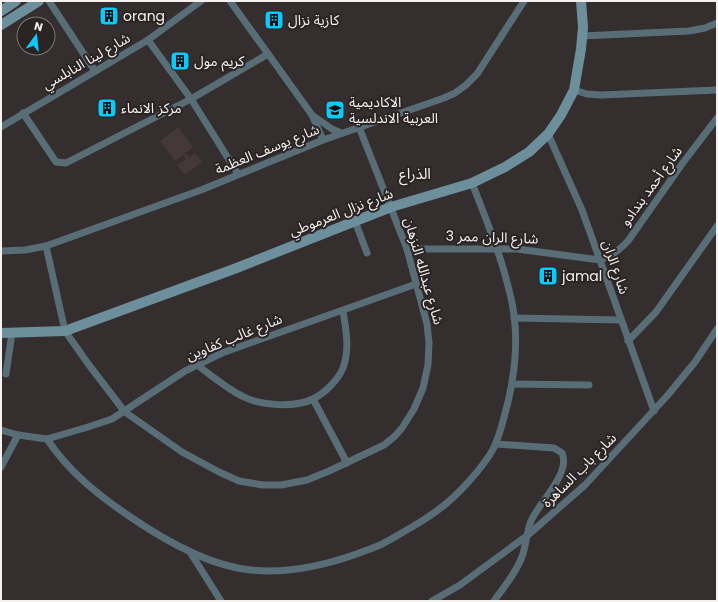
<svg xmlns="http://www.w3.org/2000/svg" width="718" height="602" font-family="Poppins,'Noto Sans Arabic',sans-serif">
<rect width="100%" height="100%" fill="#342e2e"/>
<polygon fill="#453839" points="178,127 193,147 185,153 189,157 195,153 202,162 185,175 177,165 186,159 183,155 175,161 160,141"/>
<g fill="none" stroke-linecap="round" stroke-linejoin="round">
<g stroke="#586d75" stroke-width="7">
<polyline points="49,1 95,71"/>
<polyline points="230,1 312,115 323,140"/>
<polyline points="582,36 689,31 705,28 717,23"/>
<polyline points="148,40 191,99 238,174"/>
<polyline points="574,90 587,94 601,95 717,90"/>
<polyline points="23,113 54,159 56,162 66,163 191,99 268,54"/>
<polyline points="312,115 332,129 341,133"/>
<polyline points="1,127 148,40 201,1"/>
<polyline points="548,134 582,210 654,411"/>
<polyline points="355,221 367,253"/>
<polyline points="46,246 65,331 89,365 125,412 182,452 219,472 239,481 263,485 281,485 307,480 329,471 384,445 395,436 402,428 414,409 423,388 428,365 429,343 427,324 407,249 359,127"/>
<path d="M407 249H517L600 260C612 256 619 250 628 241L682 164 717 118"/>
<polyline points="1,251 25,250 46,246 201,190 323,140 444,98 455,93 466,85 477,74 524,1"/>
<polyline points="514,318 621,320"/>
<polyline points="628,341 656,312 717,226"/>
<path d="M197 365C211 375 226 388 242 396 260 406 295 408 313 399 325 393 338 380 343 368 350 349 346 330 343 311"/>
<polyline points="6,374 12,333"/>
<polyline points="512,384 589,385"/>
<polyline points="313,399 347,463"/>
<polyline points="1,430 18,435 47,439 88,427 112,419 185,371 222,353 416,284"/>
<path d="M47 439C68 471 98 495 129 516 164 540 209 566 251 570 288 574 327 565 362 552 369 549 377 547 384 543 394 538 403 532 412 527 441 510 456 497 477 472 484 463 491 455 495 445 501 432 504 417 508 402 516 368 519 329 510 294 501 255 486 219 472 183"/>
<polyline points="1,467 18,435"/>
<polyline points="190,552 221,601"/>
<polyline points="432,601 460,585 528,535 585,485 667,396 695,362 717,329"/>
<path d="M494 601C505 586 517 571 523 554 526 543 527 531 531 521 539 502 571 474 562 453L554 448 496 444"/>
</g>
<g stroke="#6d8f9c" stroke-width="10">
<polyline points="1,11 16,1"/>
<polyline points="1,25 39,1"/>
<polyline points="1,333 65,331 234,269 391,207 472,183 505,167 529,152 548,134 561,115 574,90 581,49 583,27 581,1"/>
</g>
</g>
<defs>
<symbol id="building-square" viewBox="-11 -11 22 22"><rect x="-9" y="-9" width="18" height="18" rx="4" fill="#0acafa" stroke="#2a2424"/><path d="M-4-6H4V6H1V3H-1V6H-4ZM-2.5-4.3h1.7v1.8h-1.7ZM.8-4.3h1.7v1.8H.8ZM-2.5-1h1.7V.8h-1.7ZM.8-1h1.7V.8H.8Z" fill="#111"/></symbol>
<symbol id="school-square" viewBox="-11 -11 22 22"><rect x="-9" y="-9" width="18" height="18" rx="4" fill="#0acafa" stroke="#2a2424"/><path d="M0-5L7-2L0 1L-7-2ZM-4 1L0 2.5L4 1V4Q0 6-4 4Z" fill="#111"/></symbol>
</defs>
<g fill-rule="evenodd">
<use href="#building-square" x="98" y="5" width="22" height="22"/>
<use href="#building-square" x="263" y="9" width="22" height="22"/>
<use href="#building-square" x="169" y="50" width="22" height="22"/>
<use href="#building-square" x="96" y="97" width="22" height="22"/>
<use href="#school-square" x="324" y="99" width="22" height="22"/>
<use href="#building-square" x="537" y="265" width="22" height="22"/>
</g>
<g text-anchor="middle" dominant-baseline="central" stroke-width="4" stroke-linejoin="round" paint-order="stroke">
<g font-size="14" fill="#f5f1f1" stroke="#2a2424" text-anchor="start">
<text x="123" y="16">orang</text>
<text x="288" y="20">كازية نزال</text>
<text x="194" y="61">كريم مول</text>
<text x="349" y="102">الاكاديمية<tspan x="349" dy="16">العربية الاندلسية</tspan></text>
<text x="121" y="108">مركز الانماء</text>
<text x="562" y="276">jamal</text>
</g>
<g font-size="14" fill="#f5f1f1" stroke="#2a2424">
<text transform="translate(86 61) rotate(-30)">شارع لينا النابلسي</text>
<text transform="translate(267 149) rotate(-22)">شارع يوسف العظمة</text>
<text transform="translate(651 186) rotate(-54)">شارع أحمد بندادو</text>
<text transform="translate(341 212) rotate(-21)">شارع نزال العرموطي</text>
<text transform="translate(492 237) rotate(2)">شارع الران ممر 3</text>
<text transform="translate(616 267) rotate(71)">شارع الران</text>
<text transform="translate(424 271) rotate(74)">شارع عبدالله النزهان</text>
<text transform="translate(234 337) rotate(-22)">شارع غالب كفاوين</text>
<text transform="translate(579 470) rotate(-45)">شارع باب الساهرة</text>
</g>
<g font-size="15" fill="#f5f1f1" stroke="#2a2424">
<text x="415" y="173">الذراع</text>
</g>
</g>
<rect width="718" height="602" fill="none" stroke="#f5f1f1" stroke-width="4"/>
<g transform="translate(36 36) rotate(15)"><circle r="19" fill="#2a2424" stroke="#7b7676"/>
<path d="M0-3L7 15L0 10L-7 15Z" fill="#0acafa"/>
<text y="-6" font-size="11" font-weight="bold" text-anchor="middle" fill="#f5f1f1">N</text>
</g>
</svg>
